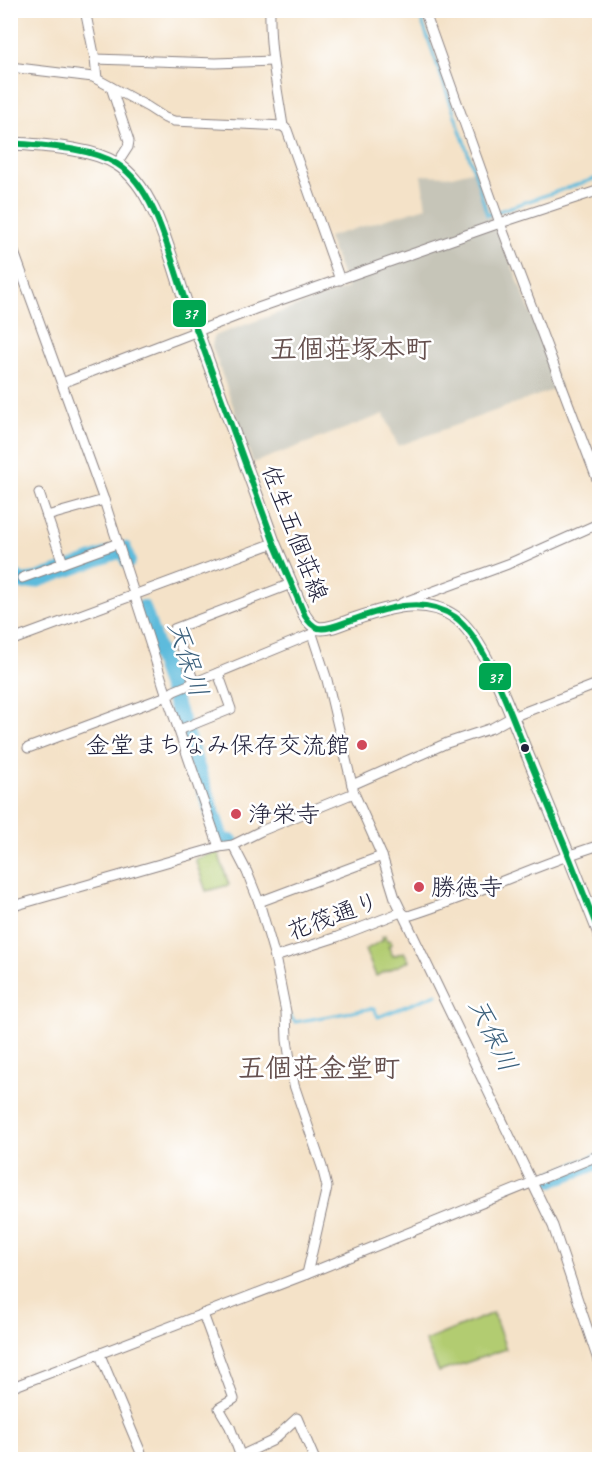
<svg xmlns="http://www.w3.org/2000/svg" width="610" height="1470" font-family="Caveat,'Klee One',sans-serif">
<rect width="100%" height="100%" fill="#fff"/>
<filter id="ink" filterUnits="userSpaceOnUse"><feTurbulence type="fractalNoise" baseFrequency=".0167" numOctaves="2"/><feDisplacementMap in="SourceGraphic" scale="12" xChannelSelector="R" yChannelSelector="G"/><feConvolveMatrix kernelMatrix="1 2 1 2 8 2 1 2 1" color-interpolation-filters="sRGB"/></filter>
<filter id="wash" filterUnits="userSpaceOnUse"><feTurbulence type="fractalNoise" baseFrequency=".008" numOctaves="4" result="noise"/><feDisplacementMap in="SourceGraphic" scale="24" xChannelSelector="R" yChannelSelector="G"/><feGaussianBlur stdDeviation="1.35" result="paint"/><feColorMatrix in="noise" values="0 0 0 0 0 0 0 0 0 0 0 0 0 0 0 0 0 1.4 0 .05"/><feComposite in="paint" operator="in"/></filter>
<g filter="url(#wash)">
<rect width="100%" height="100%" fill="#f4e2c8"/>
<polygon fill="#c6c5b8" points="475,170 493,219 561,387 398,446 384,414 253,463 212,346 214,336 347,288 328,237 426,207 421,175 452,176"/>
<g fill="#b2cc71" stroke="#6a7756" stroke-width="1.5">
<polygon points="218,852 229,885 206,891 195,859"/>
<polygon points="385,936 387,941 390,940 392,944 388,946 393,956 404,952 409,961 376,976 365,950 383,940 382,937"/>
<polygon points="493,1313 506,1349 439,1372 425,1341"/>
</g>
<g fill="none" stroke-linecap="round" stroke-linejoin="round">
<g stroke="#5dbbdc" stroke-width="3">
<polyline points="418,10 475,173 487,215 600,177"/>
<polyline points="290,1016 295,1022 374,1008 378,1017 437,994"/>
</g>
<g stroke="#5dbbdc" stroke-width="16">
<polyline points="10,574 22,582 37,580 124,549 128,561"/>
<polyline points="143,608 222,841 231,842"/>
<polyline points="552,1179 600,1161"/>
</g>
</g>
</g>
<g filter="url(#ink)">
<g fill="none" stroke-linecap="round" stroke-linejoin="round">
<defs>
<g id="minor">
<polyline points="85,10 95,59 97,79"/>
<path d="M270 10C269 50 277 87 283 126L287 130 340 280"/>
<polyline points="424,10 500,223 600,487"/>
<polyline points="95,59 216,63 272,61"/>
<polyline points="10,67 93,77 148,107 165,118 174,121 283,126"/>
<polyline points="111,87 129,141 128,147 117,164"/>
<polyline points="10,241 104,500 167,696 219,847"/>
<polyline points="62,383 255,309 500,223 600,190"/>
<polyline points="39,493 63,563"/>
<polyline points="47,516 104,500"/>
<polyline points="22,578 116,544"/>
<polyline points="402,603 508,564 600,523"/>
<polyline points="317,627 312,634 327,680 354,793 382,856 395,898 553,1226 600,1366"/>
<polyline points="10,641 274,543"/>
<polyline points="194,682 174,629 291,584"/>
<polyline points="179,730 231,709 218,673"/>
<polyline points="28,748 167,696 174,691 312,634"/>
<polyline points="352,785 447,743 492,728 512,717 600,683"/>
<polyline points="233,845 247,872 259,902 275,957 286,1012 287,1040 294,1085 322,1167 327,1187 307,1274"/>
<polyline points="259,902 382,856"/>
<polyline points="10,907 219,847 233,845 261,831 354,793"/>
<path d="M401 912 407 916 411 915C475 895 535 865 600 845"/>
<polyline points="275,957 337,937 401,912"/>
<polyline points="203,1314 234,1399 219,1408 230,1427 242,1460"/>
<polyline points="100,1355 144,1460"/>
<polyline points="10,1388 307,1274 600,1155"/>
<polyline points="240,1456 272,1441 297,1418 315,1460"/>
</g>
<path id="major" d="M10 143C42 146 90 147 117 164 163 192 174 284 197 331L274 543 305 616C308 621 312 626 318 628 328 630 340 624 349 621 382 610 422 594 455 617 484 637 511 715 525 749 551 811 576 873 600 935"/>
</defs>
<use href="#minor" stroke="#8b8282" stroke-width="11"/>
<use href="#major" stroke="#8b8282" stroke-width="14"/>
<use href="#minor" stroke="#fff" stroke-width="9"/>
<use href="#major" stroke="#fff" stroke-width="12"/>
<defs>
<path id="bus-1" d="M10 143C42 146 90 147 117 164 163 192 174 284 197 331L274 543 305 616C308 621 312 626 318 628 328 630 340 624 349 621 382 610 422 594 455 617 484 637 511 715 525 749 551 811 576 873 600 935"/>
</defs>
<use href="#bus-1" stroke="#fff" stroke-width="10"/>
<use href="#bus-1" stroke="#00a651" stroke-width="6"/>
</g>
</g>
<g fill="#d1495b" stroke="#fff" stroke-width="2">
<circle cx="362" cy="745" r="6"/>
<circle cx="236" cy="814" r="6"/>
<circle cx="419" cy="887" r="6"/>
</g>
<circle fill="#22223b" stroke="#fff" stroke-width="2" cx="525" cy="748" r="5"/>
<g text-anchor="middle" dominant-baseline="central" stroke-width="5" stroke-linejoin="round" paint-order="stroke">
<g font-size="24" fill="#22223b" stroke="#fff">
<text transform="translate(295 533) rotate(69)">佐生五個荘線</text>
<text transform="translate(333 916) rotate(-20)">花筏通り</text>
</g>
<g font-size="24" fill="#22223b" stroke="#fff" text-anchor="start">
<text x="350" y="745" text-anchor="end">金堂まちなみ保存交流館</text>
<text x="248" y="814">浄栄寺</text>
<text x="431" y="887">勝徳寺</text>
</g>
<g font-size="26" font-style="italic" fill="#3a5f7b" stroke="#fff">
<text transform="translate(188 659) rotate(72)">天保川</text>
<text transform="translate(493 1035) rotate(64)">天保川</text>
</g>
<g font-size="27" font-weight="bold" fill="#66514f" stroke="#fff">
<text x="351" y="349">五個荘塚本町</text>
<text x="319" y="1068">五個荘金堂町</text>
</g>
</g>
<g stroke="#fff" stroke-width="2">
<rect x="172" y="299" width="35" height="29" rx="6" fill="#00a651"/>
<rect x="478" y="662" width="34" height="29" rx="6" fill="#00a651"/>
</g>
<g font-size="16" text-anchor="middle" font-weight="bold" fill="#fff">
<text x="190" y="319">37</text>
<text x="495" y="683">37</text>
</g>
<rect width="610" height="1470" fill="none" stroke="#fff" stroke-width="36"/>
</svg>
